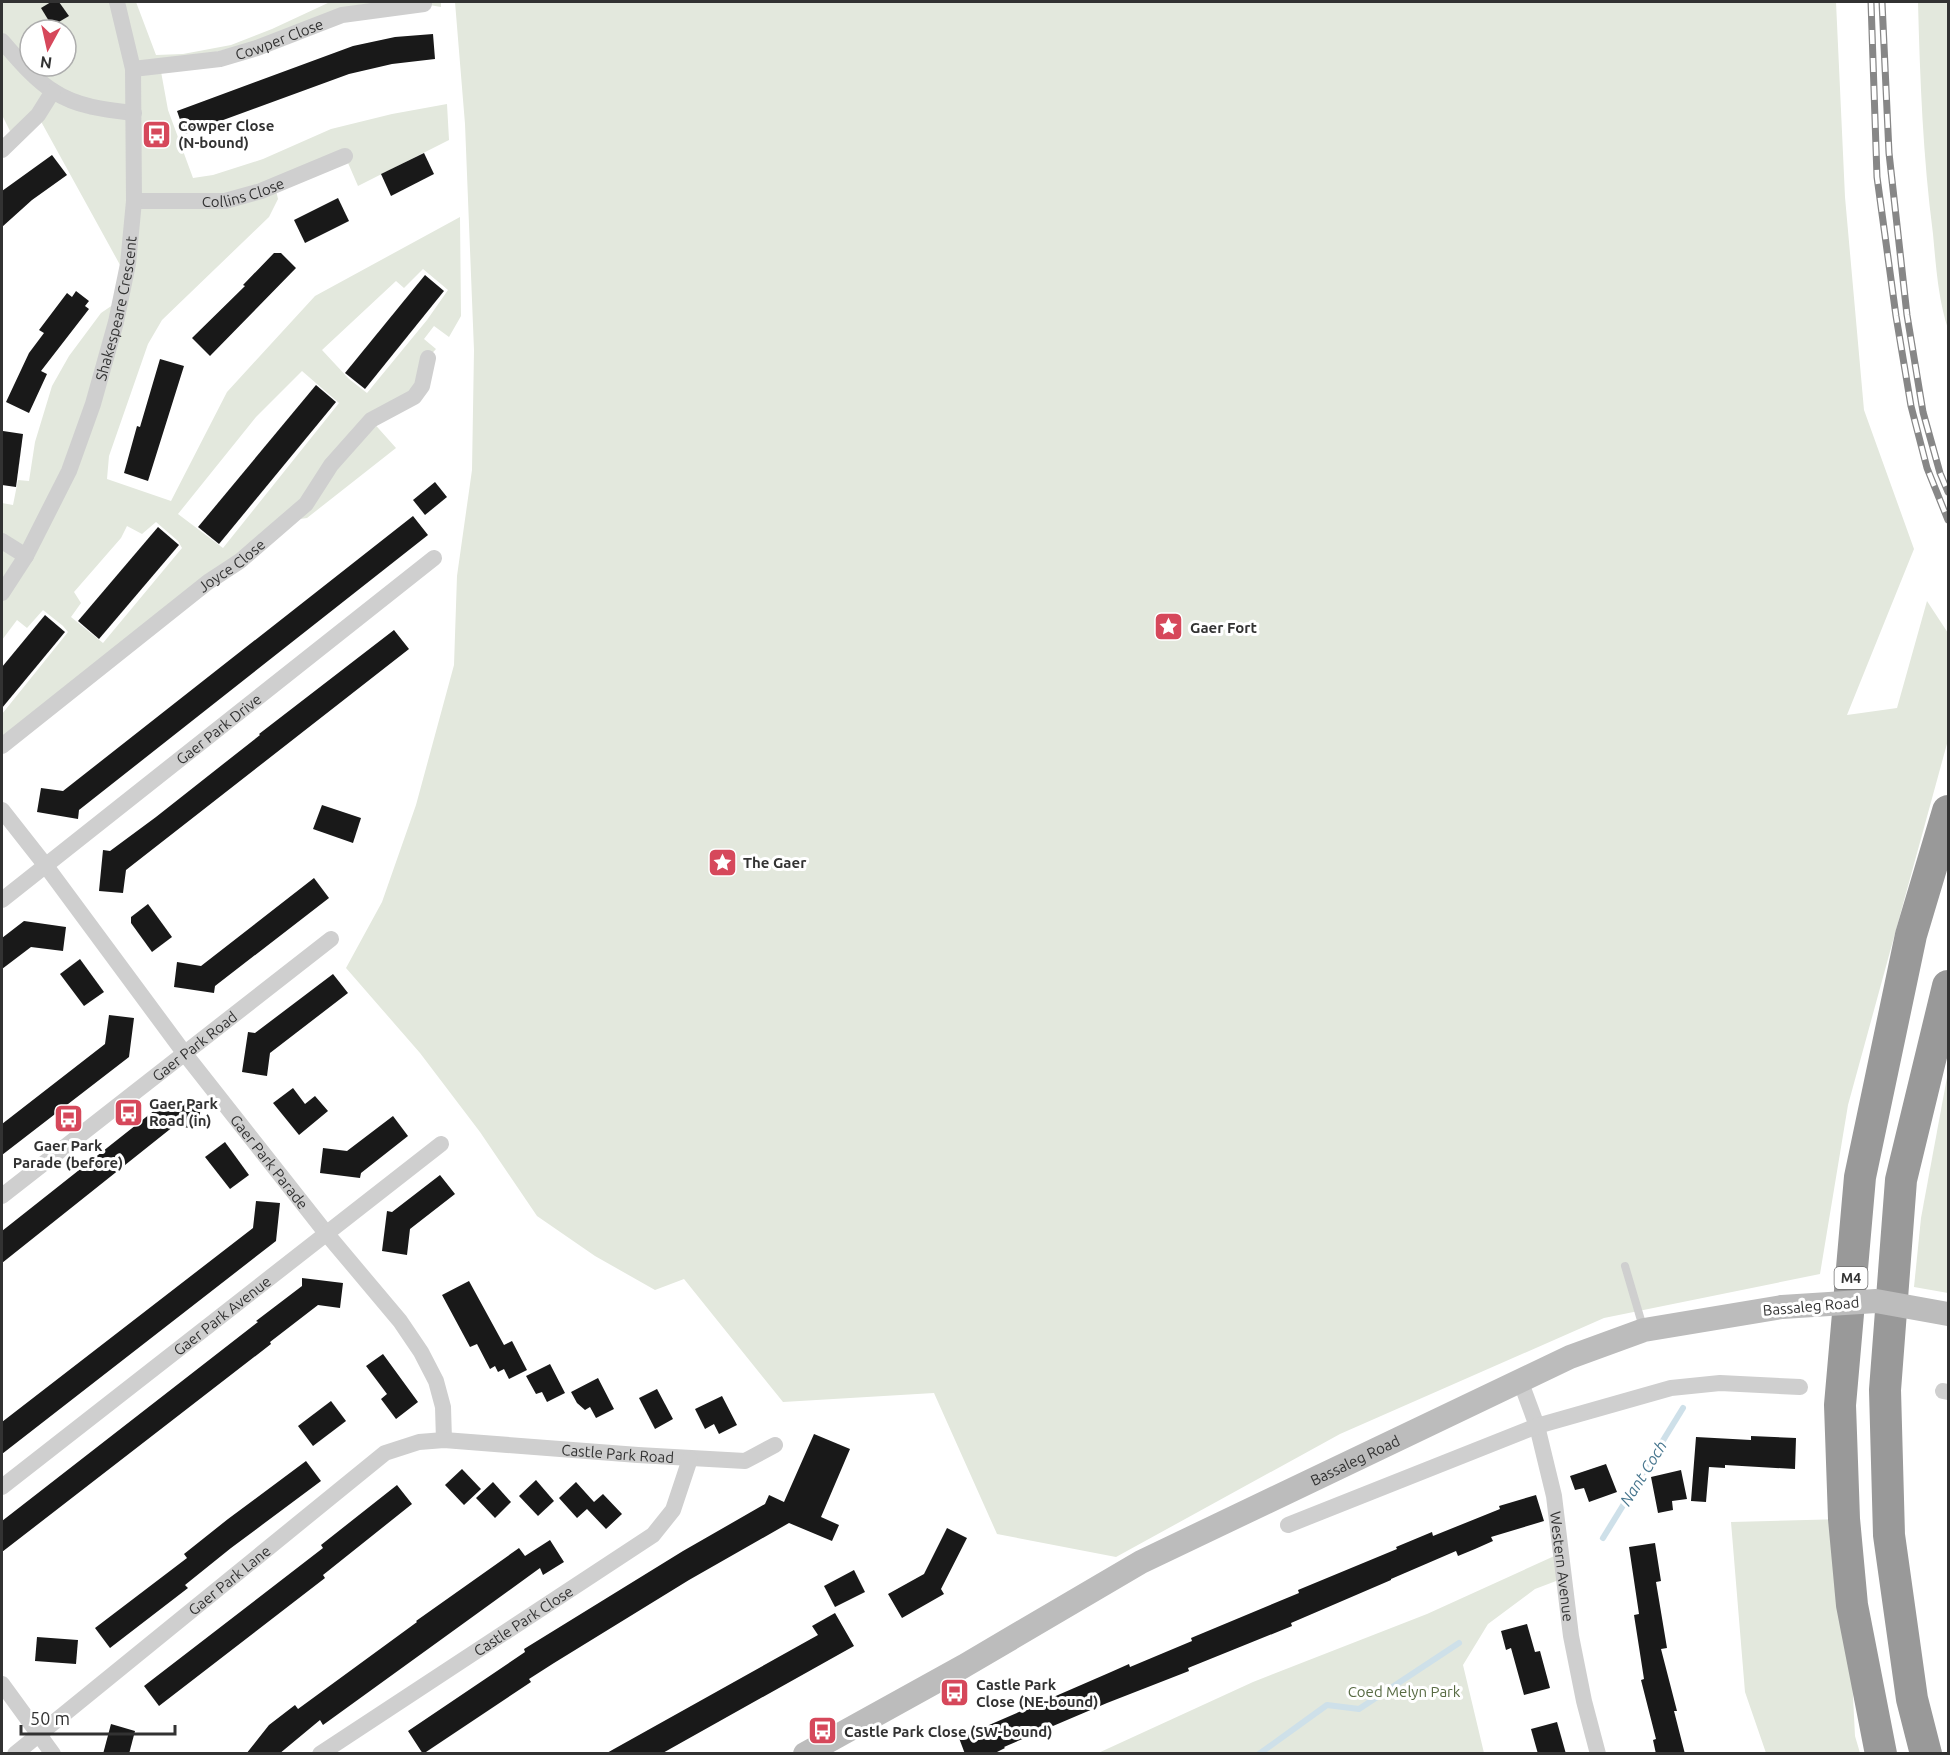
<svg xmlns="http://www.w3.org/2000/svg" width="1950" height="1755" font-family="Ubuntu,sans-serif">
<rect width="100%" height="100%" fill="#fff"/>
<g fill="#e3e8dd" fill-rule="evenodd">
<path d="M2 2H136L156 55 183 54 231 45 272 29 330 2H441V7L424 4 299 31 160 66 168 110 193 178 213 175 263 159 331 129 392 114 447 104 449 140 358 186 345 156 275 186 278 199 269 217 162 320 148 344 109 456 107 479 171 501 227 392 315 296 460 217 461 316 449 337 434 326 424 339 436 349 428 358 422 386 371 420 396 448 307 518 286 521 2 746V714L68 632 63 626 43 610 27 628 17 620 2 640V503L13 505 18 480 29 481 35 442 52 386 69 356 101 313 120 300 125 274 38 116 14 139 2 115ZM30 30H66V66H30ZM423 269 448 290 427 320 367 393 349 379 322 350 396 281 404 288ZM302 371 339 403 223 548 178 514 256 417ZM156 522 178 541 182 548 103 643 71 617 81 603 74 592 121 538 127 526 142 534Z"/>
<polygon points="455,2 1836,2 1845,197 1864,410 1914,549 1847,715 1897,708 1927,601 1948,633 1948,740 1848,1105 1820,1274 1604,1318 1340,1434 1116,1557 997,1534 934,1393 783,1402 684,1279 655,1290 595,1256 537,1216 480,1132 420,1053 346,968 382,902 416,805 454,665 457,576 472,470 474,350 465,124"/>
<path d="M1918 2H1948V329C1938 298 1936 266 1933 234 1923 157 1920 80 1918 2Z"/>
<polygon points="1948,1072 1948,1293 1914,1287 1921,1218"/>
<polygon points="1844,1519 1855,1736 1860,1753 1766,1753 1745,1692 1731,1522"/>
<polygon points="1561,1553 1564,1578 1535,1589 1488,1624 1463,1665 1484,1753 1096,1754 1253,1682 1427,1614"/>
</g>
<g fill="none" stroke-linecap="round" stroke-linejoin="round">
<g stroke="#cee0e9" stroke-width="6">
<polyline points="1603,1538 1683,1408"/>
<polyline points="1259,1754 1327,1705 1359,1709 1459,1643"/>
</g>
</g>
<g fill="#191919">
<polygon points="51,2 59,2 69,16 52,26 41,8"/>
<polygon points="433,34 435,59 392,64 349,74 185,134 177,111 353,46 395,37"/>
<polygon points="424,153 434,174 391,196 381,174"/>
<polygon points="52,155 67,175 32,200 2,227 2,191"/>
<polygon points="338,198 349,221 305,243 294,220"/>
<polygon points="274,253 281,253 296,268 210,356 192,338 245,286 243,285"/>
<polygon points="425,275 444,291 365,389 345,373"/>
<polygon points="76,291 89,301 85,306 89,309 41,371 47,374 29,413 6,402 29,353 44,333 39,330 67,293 72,297"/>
<polygon points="160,359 184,366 148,481 124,473 137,426 140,427"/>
<polygon points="316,385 336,402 219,544 198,527"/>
<polygon points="3,431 23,434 16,487 2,485"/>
<polygon points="435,482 447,497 425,515 413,500"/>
<polygon points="413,516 428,535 79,810 78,819 37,812 41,788 63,791"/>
<polygon points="158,527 179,545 99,639 78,621"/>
<polygon points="45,615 65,632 2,708 2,667"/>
<polygon points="394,630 409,649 126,870 123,893 99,891 103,850 110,851 156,817 260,735 259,734"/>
<polygon points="322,805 361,818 353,843 313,829"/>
<polygon points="314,878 329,898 215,986 214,993 174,987 177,962 201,966"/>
<polygon points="148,904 172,937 152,952 131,923 131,917"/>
<polygon points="24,921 66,927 63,951 31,947 2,969 2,938"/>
<polygon points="80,959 104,992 84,1006 60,974"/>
<polygon points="333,974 348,993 270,1053 267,1076 242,1072 248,1032 255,1033"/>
<polygon points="109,1015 134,1018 129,1057 2,1155 2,1124 105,1044"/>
<polygon points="293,1088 305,1104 315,1096 328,1111 299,1135 273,1103"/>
<polygon points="161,1100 201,1105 198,1129 174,1126 2,1263 2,1231 160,1106"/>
<polygon points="393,1116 408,1136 361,1173 360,1178 320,1173 323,1148 347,1151"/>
<polygon points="225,1142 249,1175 230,1189 205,1157"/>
<polygon points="440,1175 455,1194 410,1229 407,1255 382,1251 387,1211 392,1212"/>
<polygon points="256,1201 280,1203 276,1241 2,1454 2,1422 253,1228"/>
<polygon points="302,1278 343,1283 340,1308 318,1305 270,1342 271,1344 2,1552 2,1521 258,1322 256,1321 302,1286"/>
<polygon points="469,1281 504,1345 512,1341 527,1370 509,1379 504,1369 498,1372 495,1366 490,1369 477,1344 470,1347 442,1295"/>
<polygon points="383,1354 418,1402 396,1419 381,1399 387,1394 366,1366"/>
<polygon points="550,1364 565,1393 547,1402 542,1392 536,1394 526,1376"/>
<polygon points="598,1378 614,1409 596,1418 590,1407 585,1410 577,1403 571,1392"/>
<polygon points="657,1389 673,1419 655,1429 639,1398"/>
<polygon points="722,1396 737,1425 719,1434 714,1424 705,1429 695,1409"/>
<polygon points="331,1401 346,1421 313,1446 298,1426"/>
<polygon points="814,1434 850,1449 821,1517 839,1525 832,1541 789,1523 689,1580 554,1663 529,1679 531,1682 423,1754 408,1731 525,1652 524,1649 683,1551 765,1504 769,1495 784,1502"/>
<polygon points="1751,1436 1796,1438 1795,1469 1725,1465 1725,1468 1709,1467 1706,1502 1691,1501 1696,1437 1751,1440"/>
<polygon points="306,1461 321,1481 231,1548 185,1585 188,1588 110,1648 95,1628 187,1558 184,1554 228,1519"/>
<polygon points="1606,1464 1617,1492 1589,1502 1584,1488 1575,1490 1570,1476"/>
<polygon points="462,1469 481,1489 464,1505 445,1485"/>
<polygon points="1681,1470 1687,1499 1672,1501 1673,1510 1658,1513 1651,1477"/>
<polygon points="536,1480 554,1501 538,1516 519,1496"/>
<polygon points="493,1482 511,1502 495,1518 476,1498"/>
<polygon points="576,1482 594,1502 603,1494 622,1514 606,1529 587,1509 577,1518 559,1498"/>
<polygon points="397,1485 412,1504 323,1575 325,1578 159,1706 144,1686 323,1548 321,1545"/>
<polygon points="1536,1495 1544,1521 1491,1537 1493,1541 1475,1549 1458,1556 1456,1551 1391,1579 1391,1580 1291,1623 1292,1626 1188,1668 1189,1671 1107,1703 1004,1747 1005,1748 993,1754 965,1754 959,1738 1111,1672 1129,1664 1130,1667 1192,1641 1191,1638 1299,1593 1298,1590 1397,1549 1396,1547 1432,1532 1433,1536 1500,1509 1499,1506"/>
<polygon points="947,1528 967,1538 941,1589 944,1594 902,1618 888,1594 924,1574"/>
<polygon points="550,1540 564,1562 543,1575 540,1568 323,1725 320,1720 279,1754 246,1754 269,1725 295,1705 298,1709 417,1622 416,1621 519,1548 525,1556"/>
<polygon points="1655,1543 1661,1581 1656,1582 1667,1648 1661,1649 1677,1711 1674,1711 1685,1754 1656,1754 1653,1740 1656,1739 1641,1680 1644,1679 1634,1615 1639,1614 1629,1547"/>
<polygon points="854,1570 865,1592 835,1607 824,1586"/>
<polygon points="835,1613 854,1646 661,1754 605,1754 818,1635 812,1626"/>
<polygon points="1527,1624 1535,1652 1540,1651 1550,1688 1524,1695 1511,1648 1506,1650 1501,1631"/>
<polygon points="37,1637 78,1640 76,1664 35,1661"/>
<polygon points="1557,1722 1566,1754 1538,1754 1531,1729"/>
<polygon points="111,1724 135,1731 129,1754 103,1754"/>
</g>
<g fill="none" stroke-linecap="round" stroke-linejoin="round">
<polyline stroke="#cfcfcf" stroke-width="8" points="1625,1266 1643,1327"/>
<g stroke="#cfcfcf" stroke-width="16">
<path d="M2 41C17 58 33 78 53 91 77 107 106 110 134 113"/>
<path id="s1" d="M133 69 220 59 257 48 342 15 424 4"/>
<polyline points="2,150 38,115 53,91"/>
<path id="s2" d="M134 201H225L261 191 345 156"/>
<polyline points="2,541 26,556"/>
<path id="s3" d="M2 593 26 556 69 471 93 404 116 322 128 264 134 201 133 69 117 2"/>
<path id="s4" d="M2 746 208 582 240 561 306 504 331 465 371 420 414 397 422 386 428 358"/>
<path id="s5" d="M2 810 46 866 185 1054 326 1233 400 1321 421 1352 436 1381 443 1407 444 1440"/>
<path id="s6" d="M2 900 434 558"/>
<path id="s7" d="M2 1196 331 939"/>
<path id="s8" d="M1520 1380 1537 1426 1554 1496 1571 1636 1584 1701 1598 1754"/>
<polyline points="1943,1391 1948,1392"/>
<path id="s9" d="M2 1487 441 1144"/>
<polyline points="1288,1525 1537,1426 1671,1388 1720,1383 1800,1387"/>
<polyline points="2,1684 53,1754"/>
<path id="s10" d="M15 1754 385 1453 419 1442 444 1440 638 1455 745 1461 775 1445"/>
<path id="s11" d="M320 1754 653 1535 673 1510 690 1459"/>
</g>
<path stroke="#bcbcbc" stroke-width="24" id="s12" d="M805 1754 964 1666 1141 1562 1570 1357 1644 1330 1782 1307"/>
<g stroke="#999" stroke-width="32">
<polyline points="1881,1754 1852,1605 1844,1519 1840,1405 1860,1177 1911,935 1948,811"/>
<polyline points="1926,1754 1912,1699 1889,1535 1885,1390 1901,1180 1948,986"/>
</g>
<defs>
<g id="rail">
<polyline points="1871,2 1877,177 1896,316 1911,406 1927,468 1948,520"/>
<polyline points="1882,2 1889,153 1907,315 1923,412 1940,473 1948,492"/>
</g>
</defs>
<use href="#rail" stroke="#878787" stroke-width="7"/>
<use href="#rail" stroke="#fff" stroke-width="4.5" stroke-dasharray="14" stroke-linecap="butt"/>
<polyline stroke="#bcbcbc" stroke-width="24" points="1782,1307 1876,1301 1948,1314"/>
</g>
<defs>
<symbol id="bus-square" viewBox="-11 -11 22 22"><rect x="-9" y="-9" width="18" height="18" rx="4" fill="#d6485b" stroke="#fff"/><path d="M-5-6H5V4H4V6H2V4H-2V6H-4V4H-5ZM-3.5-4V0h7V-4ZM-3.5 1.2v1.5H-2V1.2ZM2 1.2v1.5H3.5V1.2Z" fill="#fff"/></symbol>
<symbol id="sight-square" viewBox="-11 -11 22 22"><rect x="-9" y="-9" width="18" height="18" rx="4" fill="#d6485b" stroke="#fff"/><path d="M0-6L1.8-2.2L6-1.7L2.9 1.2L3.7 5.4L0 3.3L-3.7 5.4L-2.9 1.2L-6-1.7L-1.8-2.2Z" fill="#fff"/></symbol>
</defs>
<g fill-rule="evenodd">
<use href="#bus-square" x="140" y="118" width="33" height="33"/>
<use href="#sight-square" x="1152" y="610" width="33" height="33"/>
<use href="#sight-square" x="706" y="846" width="33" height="33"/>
<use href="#bus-square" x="112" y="1096" width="33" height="33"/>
<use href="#bus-square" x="52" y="1102" width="33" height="33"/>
<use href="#bus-square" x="938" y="1676" width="33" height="33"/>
<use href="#bus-square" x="806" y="1714" width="33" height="33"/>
</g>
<g text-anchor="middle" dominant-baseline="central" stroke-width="6" stroke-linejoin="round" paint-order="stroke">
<rect fill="#fff" stroke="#707070" stroke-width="1.5" x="1834.5" y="1267" width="33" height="22" rx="4.5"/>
<g font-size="14" font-weight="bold" fill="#323232">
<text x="1851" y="1278">M4</text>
</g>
<g font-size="15" fill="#323232" stroke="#fff">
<text stroke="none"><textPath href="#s1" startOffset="150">Cowper Close</textPath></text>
<text stroke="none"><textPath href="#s2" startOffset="110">Collins Close</textPath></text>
<text stroke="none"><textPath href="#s3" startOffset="309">Shakespeare Crescent</textPath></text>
<text stroke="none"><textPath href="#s4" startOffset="292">Joyce Close</textPath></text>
<text stroke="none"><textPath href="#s6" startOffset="276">Gaer Park Drive</textPath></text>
<text stroke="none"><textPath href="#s7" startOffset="244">Gaer Park Road</textPath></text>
<text stroke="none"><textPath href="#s5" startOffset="442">Gaer Park Parade</textPath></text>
<text transform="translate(1811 1306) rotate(-5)">Bassaleg Road</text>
<text stroke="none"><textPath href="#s9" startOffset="279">Gaer Park Avenue</textPath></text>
<text stroke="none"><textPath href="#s10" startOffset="712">Castle Park Road</textPath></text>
<text stroke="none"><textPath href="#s12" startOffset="624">Bassaleg Road</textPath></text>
<text stroke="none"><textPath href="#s8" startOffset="192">Western Avenue</textPath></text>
<text stroke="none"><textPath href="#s10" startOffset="276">Gaer Park Lane</textPath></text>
<text stroke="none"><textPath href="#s11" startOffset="243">Castle Park Close</textPath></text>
</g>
<g font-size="15" font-weight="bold" fill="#323232" stroke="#fff" text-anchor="start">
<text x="178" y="125">Cowper Close<tspan x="178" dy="17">(N-bound)</tspan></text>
<text x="1190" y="627">Gaer Fort</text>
<text x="743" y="862">The Gaer</text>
<text x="149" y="1103">Gaer Park<tspan x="149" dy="17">Road (in)</tspan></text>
<text x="68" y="1145" text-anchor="middle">Gaer Park<tspan x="68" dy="17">Parade (before)</tspan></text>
<text x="976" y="1684">Castle Park<tspan x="976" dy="17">Close (NE-bound)</tspan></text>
<text x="844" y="1731">Castle Park Close (SW-bound)</text>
</g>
<g font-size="15" fill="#586b43" stroke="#fff">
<text x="1404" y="1691">Coed Melyn Park</text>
</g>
<g font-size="16" font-style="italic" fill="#47768e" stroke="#fff">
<text transform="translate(1643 1473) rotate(-58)">Nant Coch</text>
</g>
</g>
<rect width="1950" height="1755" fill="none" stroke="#323232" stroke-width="6"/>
<g transform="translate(48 48) rotate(188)"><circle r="28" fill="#ffffff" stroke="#adadad" stroke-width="1.5"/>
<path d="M0-4.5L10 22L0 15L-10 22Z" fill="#d6485b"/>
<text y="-9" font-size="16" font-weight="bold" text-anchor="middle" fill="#323232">N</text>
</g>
<path d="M21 1725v9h154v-9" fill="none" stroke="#323232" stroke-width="3"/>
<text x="30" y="1725" font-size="18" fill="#323232" stroke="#ffffff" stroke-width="4.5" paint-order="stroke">50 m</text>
</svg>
